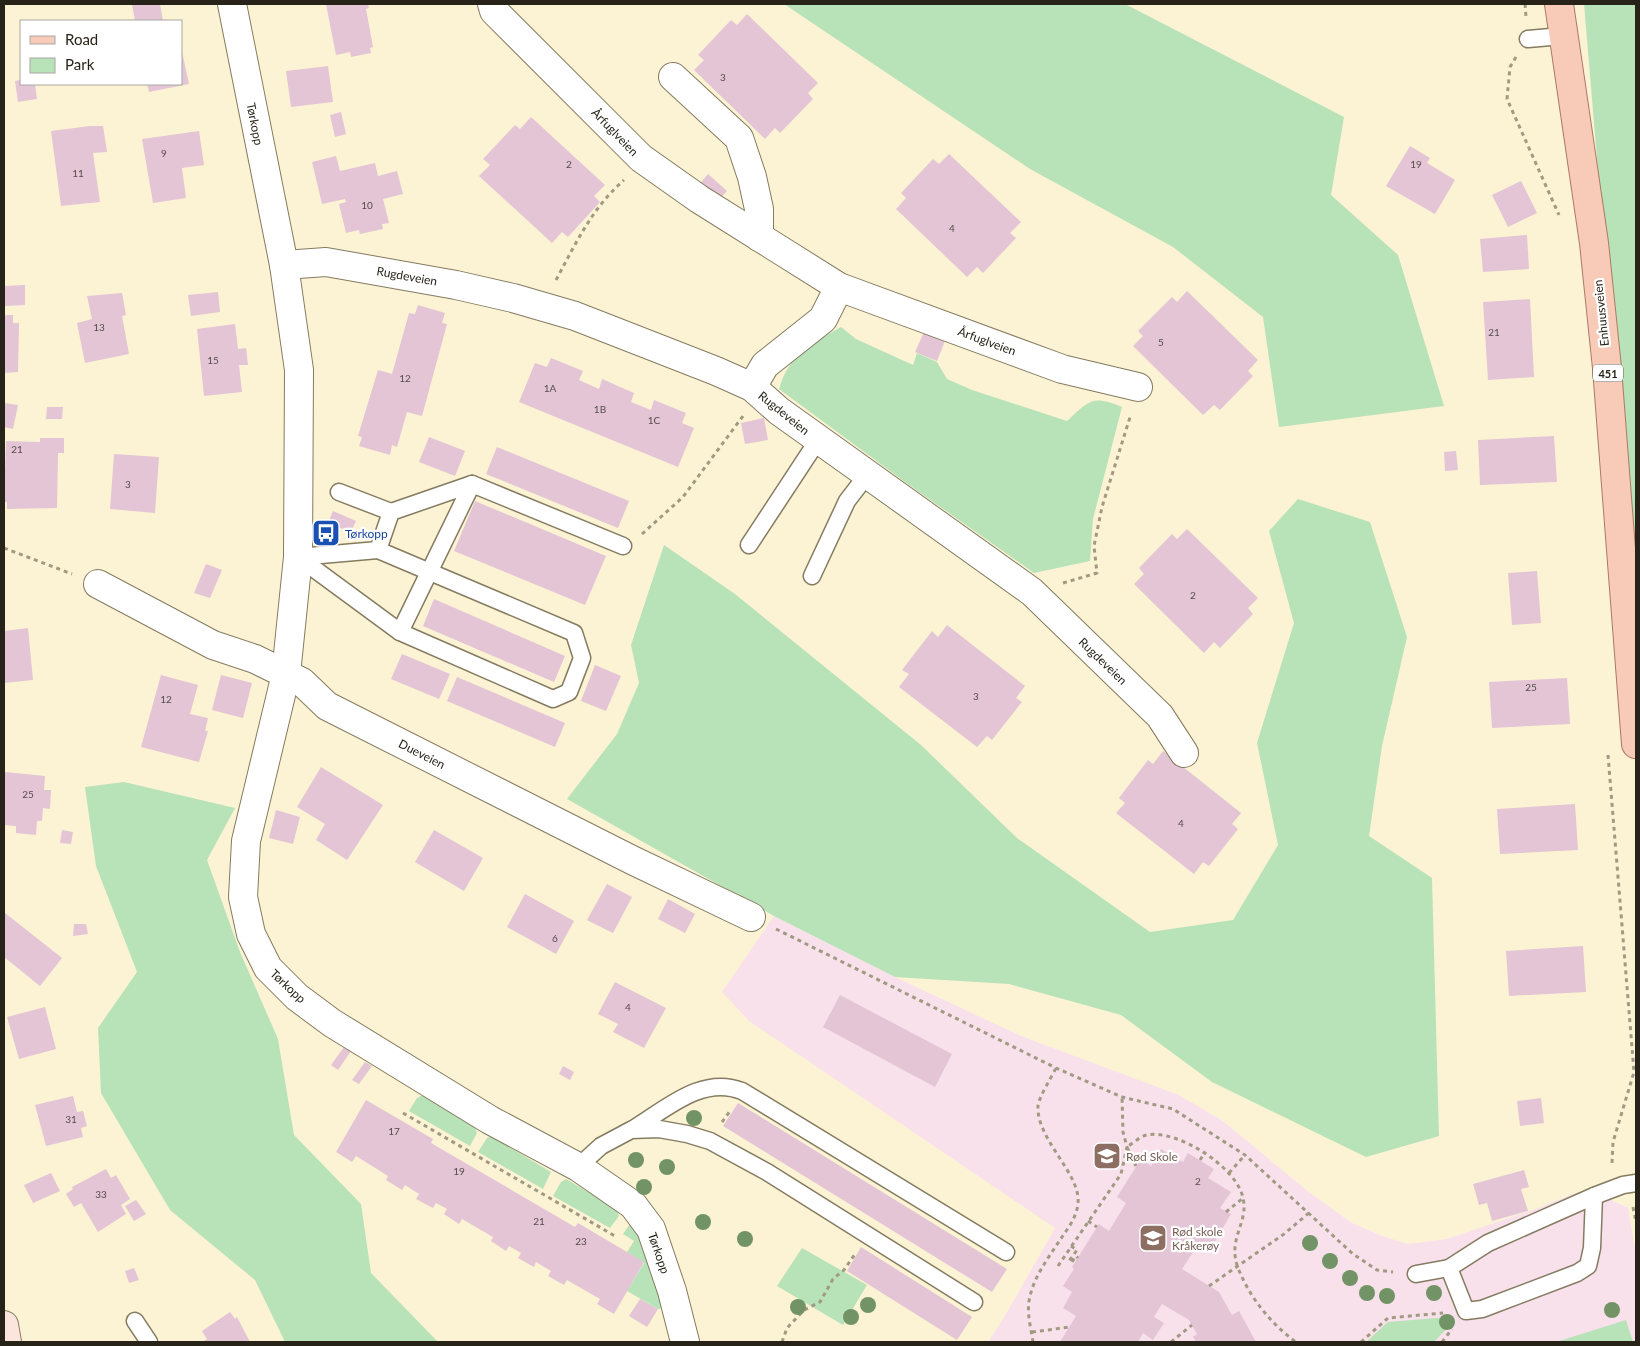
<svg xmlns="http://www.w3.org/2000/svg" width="1640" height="1346" font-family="Lato,sans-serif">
<rect width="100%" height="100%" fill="#fcf3d4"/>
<polygon fill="#f9e1ec" points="774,916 895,977 1021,1036 1179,1095 1223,1121 1310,1193 1352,1223 1382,1236 1408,1244 1447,1239 1533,1210 1581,1191 1609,1199 1628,1208 1636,1255 1636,1342 988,1342 1006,1314 1055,1228 749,1021 722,992"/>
<g fill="#b8e2b8">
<polygon points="784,4 1125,4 1344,117 1331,195 1398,255 1444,406 1279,427 1263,317 1173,247 1030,169"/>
<polygon points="1584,4 1636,4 1636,622"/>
<path d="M841 327 856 339 913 365 917 353 937 362 947 379 972 390 1067 421C1090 400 1092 395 1122 407L1093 519 1090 561 1034 573 905 482 779 389C789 354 812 344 841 327Z"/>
<polygon points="1298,499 1370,522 1407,637 1382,746 1369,836 1432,878 1439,1136 1366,1157 1212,1082 1121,1015 1009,984 895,977 774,916 567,799 617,734 639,683 631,645 664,545 735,594 921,745 1017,838 1150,932 1233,920 1278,845 1257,743 1294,623 1269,531"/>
<polygon points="124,782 235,808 207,860 240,952 278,1039 294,1135 361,1204 371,1273 438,1342 285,1342 255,1280 170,1210 101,1093 98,1028 137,972 96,866 85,787"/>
<polygon points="423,1095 474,1125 477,1133 470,1146 409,1111 417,1098"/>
<polygon points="491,1136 551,1172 543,1189 478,1152 487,1138"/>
<polygon points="566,1179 616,1209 619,1216 610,1228 553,1196 561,1182"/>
<polygon points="633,1223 637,1225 664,1308 658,1309 627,1291 644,1263 627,1252 634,1241 623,1234 630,1224"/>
<polygon points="802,1248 867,1285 843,1325 777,1286"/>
<polygon points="1448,1317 1450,1325 1434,1342 1366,1342 1388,1322"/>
<polygon points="1626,1320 1633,1342 1556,1342"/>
</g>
<g fill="#e3c5d6">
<polygon points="160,4 163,21 135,21 132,5"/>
<polygon points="326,4 368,4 369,8 366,9 373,47 370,48 371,53 351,57 350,52 336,55"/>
<polygon points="747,14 818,83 808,93 813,99 780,133 775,128 765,139 694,70 704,60 698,55 731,20 737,25"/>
<polygon points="181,47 189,84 149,92 147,84 181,84"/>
<polygon points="328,66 333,102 291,107 286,71"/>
<polygon points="21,80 21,84 35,84 37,99 18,102 15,81"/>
<polygon points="341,112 346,134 335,137 330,115"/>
<polygon points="531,117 605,185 594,196 600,202 568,237 562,232 552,243 479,176 490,165 483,159 515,125 520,129"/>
<polygon points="90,126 103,126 107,152 93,153 100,202 61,206 51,131"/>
<polygon points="199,131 204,165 182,168 186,198 153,203 142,139"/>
<polygon points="1410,146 1430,158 1427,163 1455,180 1435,214 1386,186"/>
<polygon points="949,154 1021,222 1010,233 1016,238 983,273 977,267 967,277 896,209 906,198 901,193 933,159 939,164"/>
<polygon points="336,156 340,171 375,163 378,176 397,171 403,194 383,199 389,223 382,224 383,229 360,234 359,230 346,233 339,204 346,202 345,199 322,204 312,162"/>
<polygon points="708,174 727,191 715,204 697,187"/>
<polygon points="1521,181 1537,213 1508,227 1492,195"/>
<polygon points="1527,235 1529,269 1483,272 1480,239"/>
<polygon points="25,285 25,305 4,306 4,286"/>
<polygon points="1187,291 1258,360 1248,371 1253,376 1220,410 1214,405 1203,415 1133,346 1143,336 1138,331 1172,297 1177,302"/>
<polygon points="218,292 220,312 191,316 188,295"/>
<polygon points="122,293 126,315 122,316 129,354 85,363 77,323 92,319 87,296"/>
<polygon points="1530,299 1534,377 1488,380 1483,302"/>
<polygon points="418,305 445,313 442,323 447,324 422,416 407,412 397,447 392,445 390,455 359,446 362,437 358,436 378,370 392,374 409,313 415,314"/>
<polygon points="6,315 13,315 13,323 19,323 18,372 4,373 4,317"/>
<polygon points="235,324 238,349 246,348 248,365 239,365 242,392 204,396 197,329"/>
<polygon points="924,332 945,341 937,361 915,352"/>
<polygon points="551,358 583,371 579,380 599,389 602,379 634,393 631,402 651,410 654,400 686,413 682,423 694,428 678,467 519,402 535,363 547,367"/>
<polygon points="4,403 18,405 13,429 4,427"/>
<polygon points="47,407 63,407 62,419 46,419"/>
<polygon points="764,418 768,440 745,444 741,423"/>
<polygon points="1554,436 1557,482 1480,485 1478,440"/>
<polygon points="429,437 465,451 455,476 419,462"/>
<polygon points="40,438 64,438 64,453 58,453 57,508 7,509 7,502 4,502 6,441 40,442"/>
<polygon points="497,447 629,501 618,528 486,474"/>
<polygon points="1456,451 1458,470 1445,471 1444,452"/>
<polygon points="114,454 159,457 155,513 110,509"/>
<polygon points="475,501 606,556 585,605 454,551"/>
<polygon points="333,511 356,521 351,532 328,523"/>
<polygon points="1187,529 1258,598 1248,608 1253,614 1220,648 1214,642 1204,653 1134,584 1144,574 1139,568 1172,534 1177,539"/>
<polygon points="206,564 222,570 210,598 194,593"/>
<polygon points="1537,571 1541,623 1512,625 1508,573"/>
<polygon points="434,599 565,656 554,682 423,626"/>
<polygon points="947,625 1025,686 1016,698 1022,702 992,740 987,736 977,747 899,687 909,674 902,670 932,631 938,637"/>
<polygon points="28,628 33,680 4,683 4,631"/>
<polygon points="402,654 450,674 439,699 391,679"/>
<polygon points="595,665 621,676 606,711 581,701"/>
<polygon points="161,675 198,685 190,714 208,718 205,731 208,731 199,762 141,747"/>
<polygon points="221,675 252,683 243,718 212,710"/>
<polygon points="457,677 565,723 555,747 447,701"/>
<polygon points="1567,678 1570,724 1492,728 1489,682"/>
<polygon points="1163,751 1241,813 1232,824 1238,829 1209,866 1203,862 1194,874 1116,813 1125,803 1119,798 1148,760 1153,764"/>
<polygon points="321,767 383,805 347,860 316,840 325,824 297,807"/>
<polygon points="5,772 45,776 44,790 51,790 50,809 43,808 42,821 37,821 36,835 16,833 16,826 4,825"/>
<polygon points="1575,804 1578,850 1500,854 1497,809"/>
<polygon points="276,810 300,817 293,844 269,838"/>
<polygon points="62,830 73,832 71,844 60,843"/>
<polygon points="434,830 483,858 464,891 415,862"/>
<polygon points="607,884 632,897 613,933 587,920"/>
<polygon points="525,894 574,921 556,954 507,927"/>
<polygon points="668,899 695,914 685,933 658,919"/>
<polygon points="5,913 62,958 40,986 4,957"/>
<polygon points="74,924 86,924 88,934 73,936"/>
<polygon points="1583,946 1586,992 1509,996 1506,951"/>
<polygon points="615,982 666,1008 644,1048 613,1032 618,1024 598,1014"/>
<polygon points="840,995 952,1054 935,1087 823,1027"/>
<polygon points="45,1007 56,1049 19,1059 7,1017"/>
<polygon points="344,1047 351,1051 338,1070 331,1065"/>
<polygon points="365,1062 372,1066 359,1084 352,1080"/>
<polygon points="563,1066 574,1072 570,1080 559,1074"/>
<polygon points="73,1096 77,1112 83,1111 87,1126 81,1128 83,1137 46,1146 35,1105"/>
<polygon points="1541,1098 1544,1123 1520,1126 1517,1101"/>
<polygon points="366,1100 433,1139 431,1143 575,1227 578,1223 644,1262 614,1314 597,1304 600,1299 567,1280 564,1285 548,1276 551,1271 536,1262 534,1267 518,1258 521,1253 509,1246 506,1251 491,1241 493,1237 462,1219 459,1224 444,1214 447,1209 436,1203 433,1208 416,1199 419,1194 405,1185 402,1190 386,1180 388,1176 356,1156 352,1162 336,1152"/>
<polygon points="738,1103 1007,1269 992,1292 723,1126"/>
<polygon points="1161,1149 1183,1162 1188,1153 1214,1169 1208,1178 1231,1192 1220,1208 1231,1214 1208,1253 1197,1246 1182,1269 1219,1292 1232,1315 1239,1311 1256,1342 1196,1342 1193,1337 1197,1334 1189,1320 1162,1304 1154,1317 1164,1323 1153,1340 1143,1333 1138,1342 1060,1342 1076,1316 1063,1308 1072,1292 1063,1286 1074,1269 1072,1267 1099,1224 1109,1231 1126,1203 1117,1197 1141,1159 1151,1166"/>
<polygon points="106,1169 111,1178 116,1175 130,1199 121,1205 126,1214 98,1232 81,1203 74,1207 66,1194 73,1189 72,1187"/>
<polygon points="1524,1170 1529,1187 1521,1189 1528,1211 1492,1221 1487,1203 1479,1205 1473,1184"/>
<polygon points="51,1173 60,1191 33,1203 24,1185"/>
<polygon points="136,1200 146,1214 134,1221 125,1206"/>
<polygon points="861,1247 972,1317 957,1340 847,1271"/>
<polygon points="134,1268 139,1280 129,1283 125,1271"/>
<polygon points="640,1299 658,1309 647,1327 629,1316"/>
<polygon points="230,1312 235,1319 237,1317 250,1342 202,1342 207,1339 202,1331"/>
</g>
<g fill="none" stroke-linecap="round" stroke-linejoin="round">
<defs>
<g id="service">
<polyline points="1528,39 1562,36"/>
<polygon points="472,484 400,632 298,557 378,550 391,512"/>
<polyline points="472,484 623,546"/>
<polyline points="339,492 391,512"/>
<polyline points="749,545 818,440"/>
<polyline points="378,550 574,633 582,658 569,692 553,699 400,632"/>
<polyline points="812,576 847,501 867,475"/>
<path d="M633 1129C666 1109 702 1075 742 1091L1006 1252"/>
<polyline points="578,1167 601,1146 631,1130 659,1129 687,1134 710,1141 767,1172 974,1302"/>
<polyline points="1449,1268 1466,1311 1482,1309 1577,1273 1588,1266 1592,1248 1594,1196"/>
<polyline points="1416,1274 1449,1268 1488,1243 1594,1196 1623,1185 1636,1183"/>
<polyline points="135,1321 149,1342"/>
</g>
<g id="minor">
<polyline points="232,4 284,265 299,370 298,557 286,674 246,841 243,897 251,934 268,968 297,997 332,1023 490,1120 578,1167 633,1205 651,1229 672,1291 685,1342"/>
<polyline points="492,4 494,11 641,158 699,199 839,287 1062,369 1138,387"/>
<polyline points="673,77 739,138 752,177 759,209 759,237"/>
<polyline points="284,265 326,262 456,285 513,298 575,316 716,371 752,387 779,411 1032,592 1160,716 1184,753"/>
<polyline points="752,387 765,365 823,319 839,287"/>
<polyline points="98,584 213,645 255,659 302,682 327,706 632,860 751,917"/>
</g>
<polyline id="secondary" points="4,1325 7,1342"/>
<polyline id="primary" points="1559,4 1594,243 1607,368 1636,744"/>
</defs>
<use href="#service" stroke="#847b60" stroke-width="19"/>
<use href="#minor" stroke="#847b60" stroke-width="30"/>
<use href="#secondary" stroke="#847b60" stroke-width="30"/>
<use href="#primary" stroke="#ac7963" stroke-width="30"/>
<g stroke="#a19a83" stroke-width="3" stroke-dasharray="4 4" stroke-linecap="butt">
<polyline points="1525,4 1526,17"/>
<polyline points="1516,57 1510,67 1507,99 1559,215"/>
<path d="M556 280C576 243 592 208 624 180"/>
<polyline points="642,534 683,497 743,416"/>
<polyline points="4,548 72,574"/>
<polyline points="1063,583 1097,573 1094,546 1102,507 1131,414"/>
<polyline points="1608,755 1634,1072 1613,1142 1612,1163"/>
<polyline points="776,929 1056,1068 1122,1097 1173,1109 1245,1155 1353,1254 1377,1270 1393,1272"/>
<polyline points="403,1113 615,1236"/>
<polyline points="722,1122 730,1111"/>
<polyline points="1200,1160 1204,1154"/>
<path d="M1136 1166 1127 1147C1133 1143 1141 1136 1147 1135 1177 1129 1237 1167 1243 1198 1249 1223 1227 1238 1238 1268 1250 1298 1271 1324 1296 1342"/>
<polyline points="1229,1173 1245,1155"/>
<polyline points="1633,1207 1636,1222"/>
<polyline points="1226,1212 1243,1198"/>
<polyline points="1088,1221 1097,1227"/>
<polyline points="1071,1246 1077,1250 1069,1261 1072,1262 1076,1256 1078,1258"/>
<polyline points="1058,1266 1121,1174 1127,1147 1123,1132 1122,1097"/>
<polyline points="1209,1286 1284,1234 1310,1212"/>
<polyline points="1032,1332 1070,1327"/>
<polyline points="782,1342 787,1328 804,1310 820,1302 833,1279 844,1270 855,1254"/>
<path d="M1033 1342C1031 1329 1027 1314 1029 1301 1033 1277 1049 1257 1062 1237 1069 1227 1077 1216 1078 1203 1081 1174 1036 1139 1038 1106 1039 1097 1051 1078 1056 1068"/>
<polyline points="1171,1342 1192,1325"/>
<polyline points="1361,1342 1388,1318 1443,1313"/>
<polyline points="1442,1342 1452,1329"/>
</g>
<use href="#service" stroke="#fff" stroke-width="16"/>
<use href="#minor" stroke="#fff" stroke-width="28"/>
<use href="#secondary" stroke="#fbe5dc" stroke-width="28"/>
<use href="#primary" stroke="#f8cbb9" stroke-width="28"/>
</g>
<g fill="#719365">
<circle cx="694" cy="1118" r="8"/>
<circle cx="636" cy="1160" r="8"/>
<circle cx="667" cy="1167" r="8"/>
<circle cx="644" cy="1187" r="8"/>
<circle cx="703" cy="1222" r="8"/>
<circle cx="745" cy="1239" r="8"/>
<circle cx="1310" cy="1243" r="8"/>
<circle cx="1330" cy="1261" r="8"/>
<circle cx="1350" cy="1278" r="8"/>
<circle cx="1367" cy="1293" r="8"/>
<circle cx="1434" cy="1293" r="8"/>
<circle cx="1387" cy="1296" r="8"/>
<circle cx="868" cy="1305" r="8"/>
<circle cx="798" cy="1307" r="8"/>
<circle cx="1612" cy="1310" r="8"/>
<circle cx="851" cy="1317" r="8"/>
<circle cx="1447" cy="1322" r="8"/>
</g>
<defs>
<symbol id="bus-square" viewBox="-11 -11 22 22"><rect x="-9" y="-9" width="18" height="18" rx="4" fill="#1a4fb4" stroke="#fff"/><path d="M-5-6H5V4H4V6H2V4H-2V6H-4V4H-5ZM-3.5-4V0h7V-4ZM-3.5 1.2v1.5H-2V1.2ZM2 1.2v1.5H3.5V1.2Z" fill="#fff"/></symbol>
<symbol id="school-square" viewBox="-11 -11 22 22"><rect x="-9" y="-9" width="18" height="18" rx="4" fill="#8d6e63" stroke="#fff"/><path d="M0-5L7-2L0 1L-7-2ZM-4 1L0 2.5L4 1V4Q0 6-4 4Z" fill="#fff"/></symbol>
</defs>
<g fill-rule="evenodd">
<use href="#bus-square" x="310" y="517" width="32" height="32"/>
<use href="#school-square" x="1091" y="1140" width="32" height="32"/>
<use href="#school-square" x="1137" y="1222" width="32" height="32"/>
</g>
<g text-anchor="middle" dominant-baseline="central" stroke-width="4.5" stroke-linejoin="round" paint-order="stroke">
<g font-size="10" fill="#564c48">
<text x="723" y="77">3</text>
<text x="164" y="153">9</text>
<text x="569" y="164">2</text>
<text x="1416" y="164">19</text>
<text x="78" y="173">11</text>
<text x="367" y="205">10</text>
<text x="952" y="228">4</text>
<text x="99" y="327">13</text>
<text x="1494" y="332">21</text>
<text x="1161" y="342">5</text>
<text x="213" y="360">15</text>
<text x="405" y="378">12</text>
<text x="550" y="388">1A</text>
<text x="600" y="409">1B</text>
<text x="654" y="420">1C</text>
<text x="17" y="449">21</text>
<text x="128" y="484">3</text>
<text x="1193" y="595">2</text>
<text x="1531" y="687">25</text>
<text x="976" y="696">3</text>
<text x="166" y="699">12</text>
<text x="28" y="794">25</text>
<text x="1181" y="823">4</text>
<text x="555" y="938">6</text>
<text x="628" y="1007">4</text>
<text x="71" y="1119">31</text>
<text x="394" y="1131">17</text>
<text x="459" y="1171">19</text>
<text x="1198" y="1181">2</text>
<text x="101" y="1194">33</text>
<text x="539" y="1221">21</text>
<text x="581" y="1241">23</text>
</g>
<rect fill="#fff" stroke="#68655d" stroke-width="1" x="1593" y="364.5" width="30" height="17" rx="4"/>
<g font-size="11" font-weight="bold" fill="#272318">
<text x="1608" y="373">451</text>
</g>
<g font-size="12" fill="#272318" stroke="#fff">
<text transform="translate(255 124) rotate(79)">Tørkopp</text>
<text transform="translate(615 132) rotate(46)">Årfuglveien</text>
<text transform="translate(407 276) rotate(10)">Rugdeveien</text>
<text transform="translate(1601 313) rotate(-96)">Enhuusveien</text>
<text transform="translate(987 341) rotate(20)">Årfuglveien</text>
<text transform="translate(784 413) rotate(39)">Rugdeveien</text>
<text transform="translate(1103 661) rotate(44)">Rugdeveien</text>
<text transform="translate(422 754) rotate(27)">Dueveien</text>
<text transform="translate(288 986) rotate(43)">Tørkopp</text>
<text transform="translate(659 1253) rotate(71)">Tørkopp</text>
</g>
<g font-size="12" fill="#164399" stroke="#fff" text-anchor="start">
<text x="345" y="533">Tørkopp</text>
</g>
<g font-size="12" fill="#785e54" stroke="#fff" text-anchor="start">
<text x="1126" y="1156">Rød Skole</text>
<text x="1172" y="1231">Rød skole<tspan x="1172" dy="14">Kråkerøy</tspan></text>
</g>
</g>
<rect width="1640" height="1346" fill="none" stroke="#272318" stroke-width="10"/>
<rect x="20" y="20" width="162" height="65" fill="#ffffff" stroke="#a9a7a3"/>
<rect x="30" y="36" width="25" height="8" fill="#f8cbb9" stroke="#a9a7a3"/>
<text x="65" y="45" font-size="15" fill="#272318">Road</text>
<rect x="30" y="58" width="25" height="15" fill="#b8e2b8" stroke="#a9a7a3"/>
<text x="65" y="70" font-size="15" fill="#272318">Park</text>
</svg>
